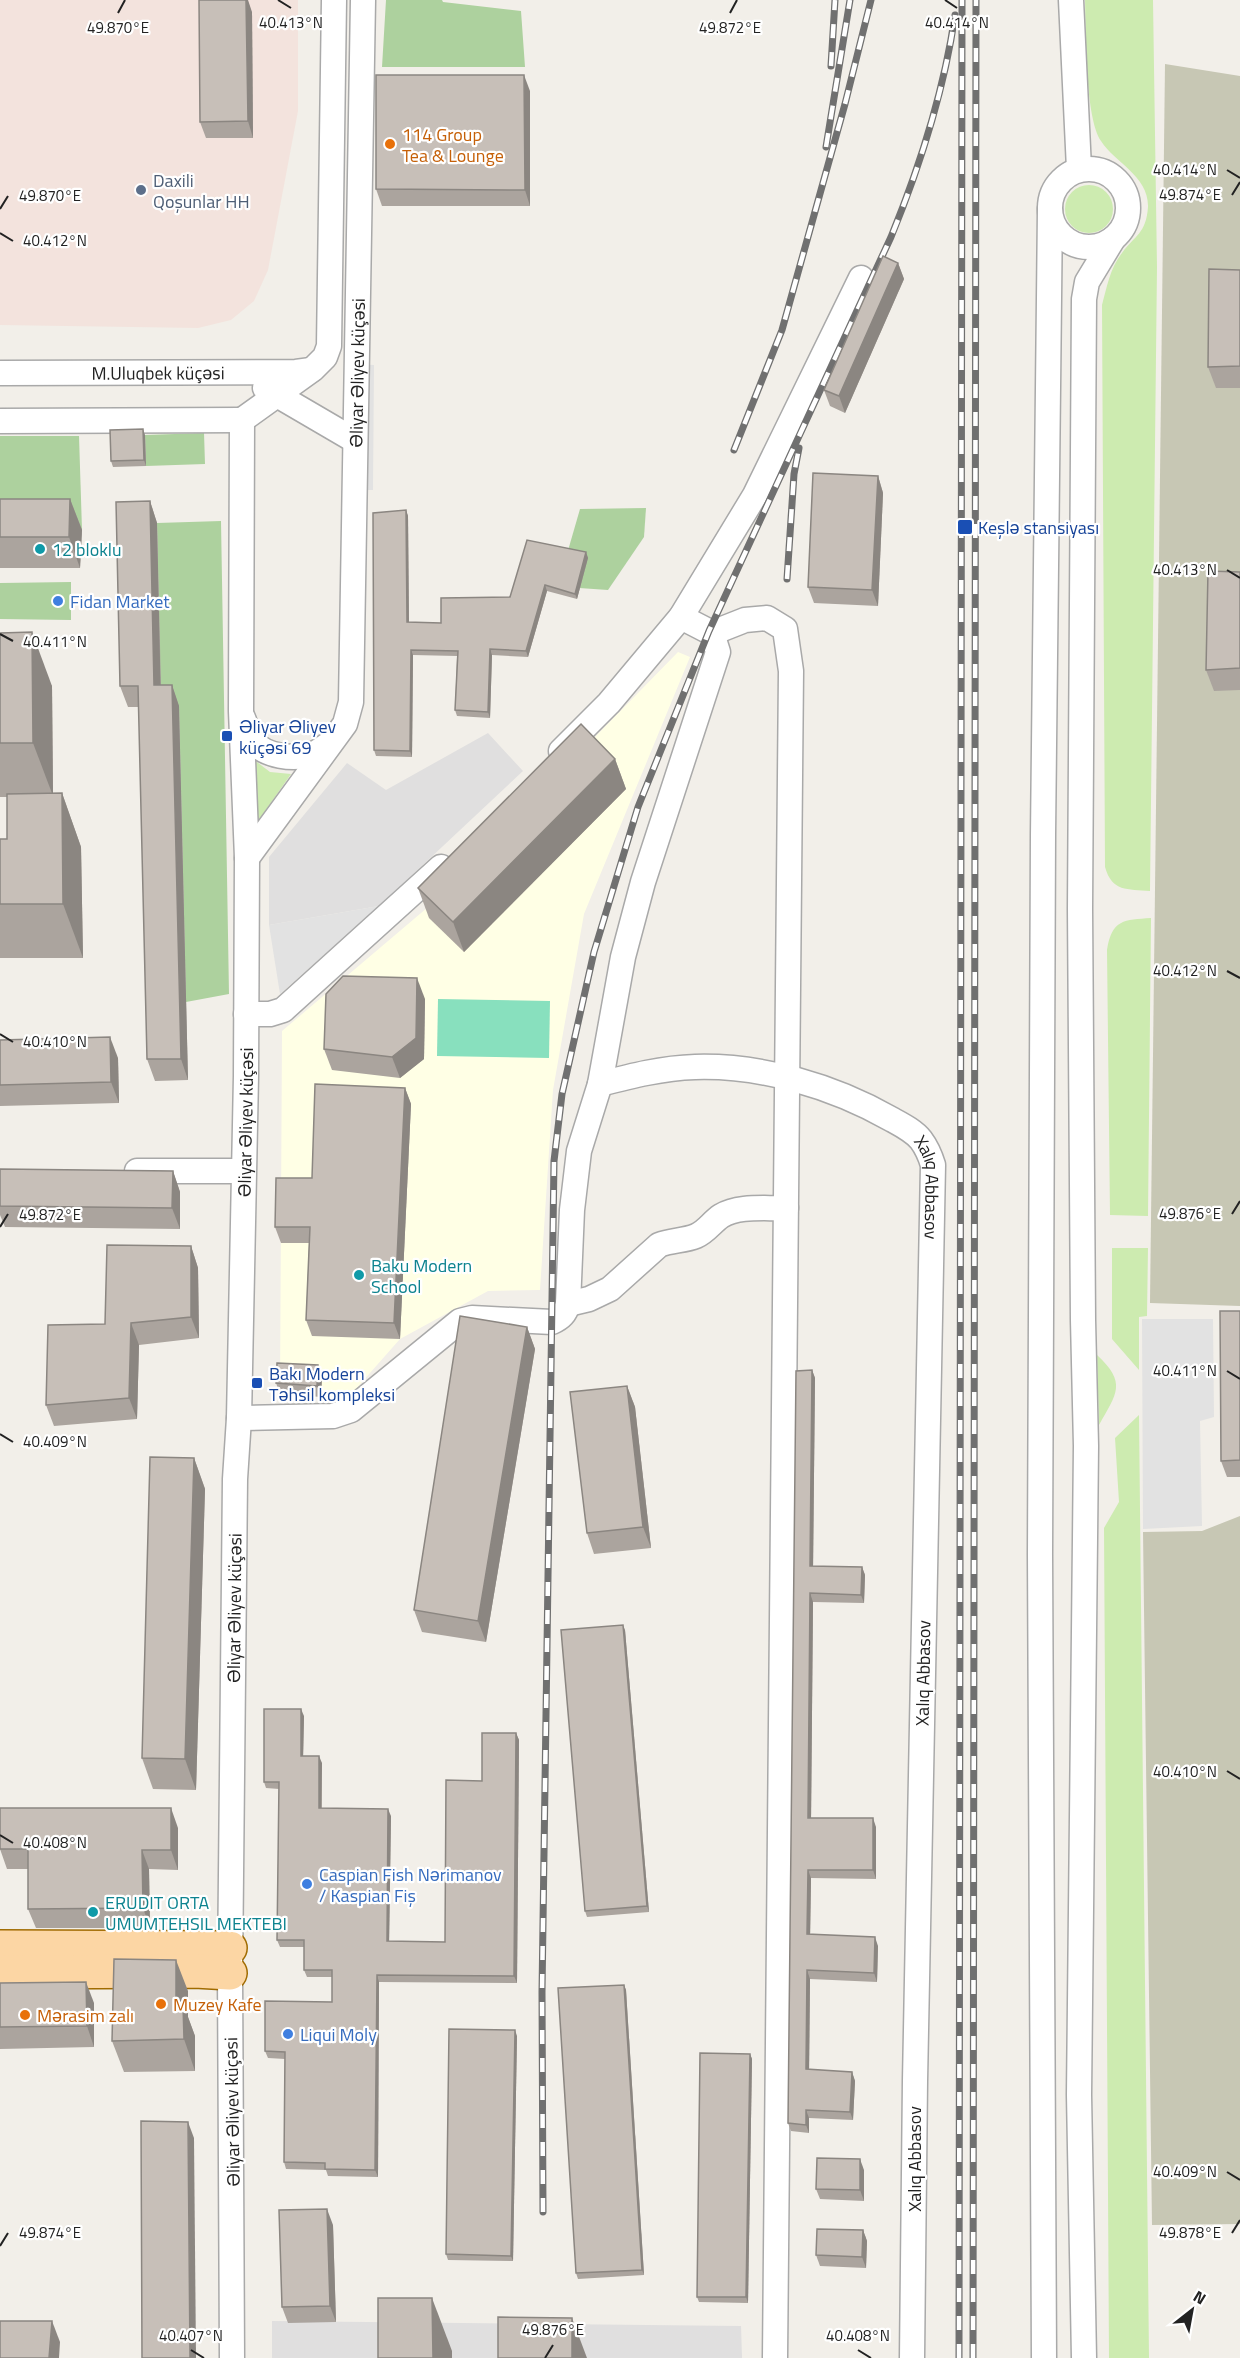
<svg xmlns="http://www.w3.org/2000/svg" width="1240" height="2358" font-family="'Titillium Web',sans-serif">
<rect width="100%" height="100%" fill="#f2efe9"/>
<g fill="#e0dfdf">
<polygon points="488,733 523,771 379,906 269,925 269,857 347,763 386,790"/>
<polygon points="272,2321 741,2326 742,2358 272,2358"/>
</g>
<polygon fill="#ffffe5" points="678,652 690,657 584,914 553,1090 540,1290 488,1291 400,1339 347,1399 280,1394 282,1031 434,902"/>
<polygon fill="#f3e3dd" points="0,0 298,0 298,111 268,270 254,301 231,320 198,328 0,325"/>
<g fill="#c7c7b4">
<polygon points="1165,64 1240,76 1240,1306 1150,1303"/>
<polygon points="1240,1516 1240,2224 1152,2225 1143,1532 1202,1531"/>
</g>
<g fill="#cdebb0">
<path d="M1085 0H1153L1157 267 1150 891C1127 889 1112 892 1105 867L1102 305C1107 287 1110 268 1122 253 1135 235 1146 234 1148 207 1149 176 1115 163 1101 141 1085 117 1086 31 1085 0Z"/>
<circle cx="1089" cy="209" r="24"/>
<polygon points="253,759 270,772 291,774 254,827"/>
<path d="M1151 918 1148 1216 1110 1215 1107 950C1112 919 1124 920 1151 918Z"/>
<polygon points="1112,1248 1148,1248 1147,1316 1139,1317 1139,1370 1112,1339"/>
<path d="M1097 1355C1127 1383 1117 1393 1099 1425Z"/>
<polygon points="1139,1415 1149,2358 1109,2358 1104,1528 1119,1502 1115,1438"/>
</g>
<g fill="#add19e">
<polygon points="386,0 442,0 443,2 521,11 525,67 382,67"/>
<polygon points="204,433 205,464 146,466 145,435"/>
<polygon points="0,436 79,436 82,530 0,530"/>
<polygon points="646,508 644,537 608,590 579,588 567,554 580,509"/>
<polygon points="221,521 229,994 186,1002 179,707 161,707 157,523"/>
<polygon points="71,582 71,620 0,619 0,583"/>
</g>
<polygon fill="#88e0be" points="438,999 550,1001 549,1058 437,1056"/>
<g fill="#e2e2e2">
<polygon points="356,364 374,365 373,490 354,490"/>
<polygon points="379,906 280,994 269,925"/>
<polygon points="1142,1319 1213,1319 1214,1417 1200,1421 1202,1526 1143,1529"/>
</g>
<g fill="none" stroke-linecap="round" stroke-linejoin="round">
<defs>
<g id="minor">
<polyline points="1071,0 1079,169"/>
<circle cx="1089" cy="208" r="39"/>
<path id="s1" d="M0 373 296 372 311 370"/>
<polyline points="265,388 354,440"/>
<polyline points="242,420 313,369 325,357 329,346 334,0"/>
<polyline points="0,421 242,420"/>
<polyline points="712,633 745,620 767,618 785,629 791,671 775,2358"/>
<path d="M243 718C246 725 248 734 252 740 264 757 294 760 313 754 319 752 324 747 329 744"/>
<polyline points="561,751 609,703 681,617 755,495 861,278"/>
<path id="s2" d="M247 858 345 724 351 702 363 0"/>
<polyline points="246,1014 270,1014 283,1010 441,867"/>
<path id="s3" d="M600 1084C631 1076 662 1068 695 1067 762 1065 833 1086 891 1119 902 1125 914 1131 921 1140 927 1148 930 1155 933 1165L915 2081 912 2358"/>
<polyline points="137,1171 243,1171"/>
<path d="M568 1304 589 1299 610 1289 659 1245C671 1240 684 1241 696 1236 706 1232 712 1222 721 1216 739 1205 766 1209 786 1208"/>
<path d="M239 1418 333 1416 351 1410 460 1321 472 1318 552 1322C561 1318 565 1314 568 1304L572 1210 579 1151 600 1084 623 957 643 882 718 652 712 633 681 617"/>
<path id="s4" d="M232 2358 230 1973 235 1479 239 1418 246 1076 247 858 241 711 242 420"/>
<polyline points="1044,2358 1040,1555 1043,835 1050,209"/>
<polyline points="1084,2358 1079,2095 1086,1446 1083,1320 1080,909 1084,299 1087,282 1113,239"/>
</g>
<g id="primary">
<polyline points="0,1947 230,1948"/>
<polyline points="0,1972 195,1971 230,1973"/>
</g>
</defs>
<use href="#minor" stroke="#a9a9a9" stroke-width="27"/>
<use href="#primary" stroke="#a06b00" stroke-width="36"/>
<use href="#minor" stroke="#fff" stroke-width="24"/>
<use href="#primary" stroke="#fcd6a4" stroke-width="33"/>
<defs>
<g id="rail">
<polyline points="831,66 835,0"/>
<polyline points="826,147 850,0"/>
<polyline points="734,450 782,330 845,104 871,0"/>
<polyline points="787,579 794,474 799,448"/>
<path d="M543 2212 542 1992 554 1161 562 1094 594 952 638 807 709 631 891 237C920 166 944 91 955 15"/>
<polyline points="959,2358 962,0"/>
<polyline points="973,2358 976,0"/>
</g>
</defs>
<use href="#rail" stroke="#707070" stroke-width="7"/>
<use href="#rail" stroke="#fff" stroke-width="4.5" stroke-dasharray="14" stroke-linecap="butt"/>
</g>
<g fill="#aba49e">
<polygon points="252,12 253,138 206,138 200,122"/>
<polygon points="530,91 530,206 382,206 376,189"/>
<polygon points="898,263 904,279 845,413 830,406 824,390"/>
<polygon points="1240,270 1240,388 1216,388 1208,367"/>
<polygon points="145,435 146,466 113,467 111,461"/>
<polygon points="878,476 883,493 878,606 814,603 808,587"/>
<polygon points="0,499 70,499 82,530 80,568 0,568"/>
<polygon points="150,501 157,523 161,685 172,685 179,706 188,1080 155,1081 147,1059 139,707 128,707 120,686"/>
<polygon points="406,510 408,516 409,622 441,623 510,597 586,552 588,558 577,599 547,591 528,657 492,655 490,718 457,716 455,710 457,656 413,655 412,757 376,756 374,750"/>
<polygon points="1240,572 1240,690 1214,691 1206,670"/>
<polygon points="0,633 52,686 53,794 62,793 81,847 83,958 0,958 0,839 7,839 7,797 0,797"/>
<polygon points="615,759 626,789 464,952 429,918 418,888"/>
<polygon points="425,999 424,1059 400,1078 332,1070 324,1049"/>
<polygon points="0,1040 118,1058 119,1103 0,1106"/>
<polygon points="405,1088 411,1104 400,1339 312,1336 306,1320 309,1243 281,1243 275,1227 312,1178"/>
<polygon points="0,1169 173,1171 180,1192 180,1229 5,1227 0,1215"/>
<polygon points="191,1246 198,1268 199,1338 139,1345 137,1419 54,1426 46,1405 105,1324"/>
<polygon points="1240,1311 1240,1477 1227,1477 1221,1461"/>
<polygon points="527,1327 535,1349 486,1642 422,1632 414,1610"/>
<polygon points="812,1370 815,1378 813,1566 862,1567 865,1575 864,1603 813,1602 811,1818 876,1827 876,1879 811,1878 810,1935 878,1946 877,1982 810,1979 809,2070 852,2072 855,2081 853,2120 809,2118 809,2133 791,2131 788,2123"/>
<polygon points="322,1376 321,1397 280,1394 276,1383"/>
<polygon points="627,1386 635,1407 651,1548 594,1554 587,1533"/>
<polygon points="194,1458 205,1489 196,1790 153,1789 142,1758"/>
<polygon points="625,1630 649,1912 587,1917 585,1911"/>
<polygon points="304,1716 303,1756 322,1763 322,1808 391,1816 389,1941 445,1942 482,1781 516,1733 519,1740 517,1983 379,1982 378,2177 328,2176 326,2170 286,2169 284,2162 285,2059 268,2058 265,2051 332,2002 332,1977 307,1977 304,1970 304,1947 280,1947 277,1940 279,1789 266,1788 264,1782"/>
<polygon points="178,1828 178,1870 149,1869 150,1928 36,1928 28,1909 28,1869 7,1869 0,1849"/>
<polygon points="0,1983 94,2003 94,2047 0,2049"/>
<polygon points="624,1985 626,1990 644,2275 578,2279 576,2273"/>
<polygon points="188,1991 188,2017 195,2036 195,2071 124,2072 112,2041"/>
<polygon points="517,2036 513,2261 448,2260 446,2254"/>
<polygon points="750,2054 752,2059 748,2303 699,2302 697,2297"/>
<polygon points="864,2170 864,2201 820,2199 816,2189"/>
<polygon points="333,2225 336,2322 288,2323 282,2307"/>
<polygon points="863,2230 867,2241 866,2268 820,2266 816,2255"/>
</g>
<g fill="#8b8681">
<polygon points="246,0 248,0 252,12 253,138 248,121"/>
<polygon points="524,75 530,91 530,206 525,190"/>
<polygon points="898,263 904,279 845,413 839,396"/>
<polygon points="143,429 145,435 146,466 144,460"/>
<polygon points="878,476 883,493 878,606 872,590"/>
<polygon points="70,499 82,530 80,568 69,537"/>
<polygon points="150,501 157,523 161,707 154,685"/>
<polygon points="406,510 408,516 409,628 407,622"/>
<polygon points="586,552 588,558 577,599 575,594"/>
<polygon points="545,585 547,591 528,657 526,651"/>
<polygon points="32,632 52,686 53,796 33,743"/>
<polygon points="490,649 492,655 490,718 488,712"/>
<polygon points="411,650 413,655 412,757 410,751"/>
<polygon points="172,685 179,706 188,1080 181,1059"/>
<polygon points="615,759 626,789 464,952 453,922"/>
<polygon points="62,793 81,847 83,958 63,904"/>
<polygon points="417,978 425,999 424,1059 400,1078 392,1057"/>
<polygon points="110,1037 118,1058 119,1103 111,1082"/>
<polygon points="405,1088 411,1104 400,1339 394,1323"/>
<polygon points="173,1171 180,1192 180,1229 172,1208"/>
<polygon points="191,1246 198,1268 199,1338 191,1317"/>
<polygon points="131,1323 139,1345 137,1419 129,1398"/>
<polygon points="527,1327 535,1349 486,1642 478,1621"/>
<polygon points="318,1365 322,1376 321,1397 317,1386"/>
<polygon points="812,1370 815,1378 813,1574 810,1566"/>
<polygon points="627,1386 635,1407 651,1548 643,1527"/>
<polygon points="194,1458 205,1489 196,1790 185,1759"/>
<polygon points="862,1567 865,1575 864,1603 861,1595"/>
<polygon points="810,1593 813,1602 811,1826 808,1818"/>
<polygon points="623,1625 625,1630 649,1912 647,1906"/>
<polygon points="301,1709 304,1716 303,1762 301,1756"/>
<polygon points="516,1733 519,1740 517,1983 514,1976"/>
<polygon points="319,1756 322,1763 321,1815 319,1808"/>
<polygon points="171,1808 178,1828 178,1870 171,1850"/>
<polygon points="388,1809 391,1816 389,1948 387,1941"/>
<polygon points="873,1818 876,1827 876,1879 873,1870"/>
<polygon points="142,1850 149,1869 150,1928 143,1908"/>
<polygon points="808,1870 811,1878 810,1943 807,1934"/>
<polygon points="875,1937 878,1946 877,1982 874,1973"/>
<polygon points="176,1960 188,1991 188,2017 195,2036 195,2071 184,2039 176,2005"/>
<polygon points="807,1970 810,1979 809,2078 806,2069"/>
<polygon points="377,1975 379,1982 378,2177 375,2170"/>
<polygon points="86,1982 94,2003 94,2047 87,2026"/>
<polygon points="624,1985 626,1990 644,2275 642,2270"/>
<polygon points="515,2030 517,2036 513,2261 511,2256"/>
<polygon points="750,2054 752,2059 748,2303 746,2297"/>
<polygon points="852,2072 855,2081 853,2120 850,2112"/>
<polygon points="806,2110 809,2118 809,2133 806,2125"/>
<polygon points="188,2122 194,2138 196,2358 190,2358"/>
<polygon points="860,2159 864,2170 864,2201 860,2190"/>
<polygon points="327,2209 333,2225 336,2322 330,2306"/>
<polygon points="863,2230 867,2241 866,2268 862,2257"/>
<polygon points="432,2298 452,2351 452,2358 433,2358"/>
<polygon points="572,2318 587,2358 572,2358"/>
<polygon points="52,2321 60,2342 59,2358 49,2358"/>
</g>
<g fill="#c7bfb8" stroke="#8b8681" stroke-width="1.5">
<polygon points="199,0 246,0 248,121 200,122"/>
<polygon points="376,75 524,75 525,190 376,189"/>
<polygon points="883,256 898,263 839,396 824,390"/>
<polygon points="1209,269 1240,270 1240,366 1208,367"/>
<polygon points="143,429 144,460 111,461 110,430"/>
<polygon points="813,473 878,476 872,590 808,587"/>
<polygon points="0,499 70,499 69,537 0,537"/>
<polygon points="150,501 154,685 172,685 181,1059 147,1059 138,686 120,686 116,502"/>
<polygon points="406,510 407,622 441,623 441,598 510,597 527,540 586,552 575,594 545,585 526,651 490,649 488,712 455,710 458,651 411,650 410,751 374,750 373,513"/>
<polygon points="1208,571 1240,572 1240,668 1206,670"/>
<polygon points="32,632 33,743 0,743 0,633"/>
<polygon points="581,724 615,759 453,922 418,888"/>
<polygon points="62,793 63,904 0,904 0,839 7,839 7,794"/>
<polygon points="343,976 417,978 416,1038 392,1057 324,1049 326,994"/>
<polygon points="110,1037 111,1082 0,1085 0,1040"/>
<polygon points="315,1084 405,1088 394,1323 306,1320 310,1227 275,1227 276,1178 312,1178"/>
<polygon points="0,1169 173,1171 172,1208 0,1206"/>
<polygon points="107,1245 191,1246 191,1317 131,1323 129,1398 46,1405 48,1325 105,1324"/>
<polygon points="1220,1311 1240,1311 1240,1460 1221,1461"/>
<polygon points="460,1316 527,1327 478,1621 414,1610"/>
<polygon points="277,1363 318,1365 317,1386 276,1383"/>
<polygon points="812,1370 810,1566 862,1567 861,1595 810,1593 808,1818 873,1818 873,1870 808,1870 807,1934 875,1937 874,1973 807,1970 806,2069 852,2072 850,2112 806,2110 806,2125 788,2123 796,1371"/>
<polygon points="627,1386 643,1527 587,1533 570,1392"/>
<polygon points="150,1457 194,1458 185,1759 142,1758"/>
<polygon points="623,1625 647,1906 585,1911 561,1630"/>
<polygon points="264,1709 301,1709 301,1756 319,1756 319,1808 388,1809 387,1941 445,1942 446,1780 482,1781 482,1733 516,1733 514,1976 377,1975 375,2170 325,2169 325,2163 284,2162 285,2052 265,2051 265,2001 332,2002 332,1970 304,1970 304,1940 277,1940 279,1782 264,1782"/>
<polygon points="0,1808 171,1808 171,1850 142,1850 143,1908 28,1909 28,1849 0,1849"/>
<polygon points="114,1959 176,1960 176,2005 183,2005 184,2039 112,2041"/>
<polygon points="86,1982 87,2026 0,2027 0,1983"/>
<polygon points="624,1985 642,2270 576,2273 558,1988"/>
<polygon points="449,2029 515,2030 511,2256 446,2254"/>
<polygon points="700,2053 750,2054 746,2297 697,2297"/>
<polygon points="141,2121 188,2122 190,2358 142,2358"/>
<polygon points="817,2158 860,2159 860,2190 816,2189"/>
<polygon points="327,2209 330,2306 282,2307 279,2210"/>
<polygon points="817,2229 863,2230 862,2257 816,2255"/>
<polygon points="378,2298 432,2298 433,2358 378,2358"/>
<polygon points="498,2317 572,2318 572,2358 498,2358"/>
<polygon points="0,2321 52,2321 49,2358 0,2358"/>
</g>
<path fill="none" stroke="#222" stroke-width="2" d="M278 0 291 8M945 0 957 8M118 13 125 0M730 13 737 0M1227 170 1240 178M1232 195 1240 182M0 209 8 196M0 233 13 241M1227 570 1240 578M0 634 13 641M1227 971 1240 978M0 1034 13 1042M1232 1214 1240 1201M0 1227 8 1214M1227 1371 1240 1379M0 1434 13 1442M1227 1771 1240 1779M0 1835 13 1843M1227 2172 1240 2180M1232 2233 1240 2220M0 2246 8 2233M191 2350 204 2358M858 2350 871 2358M545 2358 553 2345"/>
<g fill="#e8710a" stroke="#fff" stroke-width="2">
<circle cx="390" cy="144" r="6"/>
<circle cx="161" cy="2004" r="6"/>
<circle cx="25" cy="2015" r="6"/>
</g>
<circle fill="#5c6f8a" stroke="#fff" stroke-width="2" cx="141" cy="190" r="6"/>
<g fill="#1a4fb4" stroke="#fff" stroke-width="2">
<rect x="957" y="519" width="16" height="16" rx="3"/>
<rect x="221" y="730" width="12" height="12" rx="3"/>
<rect x="251" y="1377" width="12" height="12" rx="3"/>
</g>
<g fill="#0f9aa8" stroke="#fff" stroke-width="2">
<circle cx="40" cy="549" r="6"/>
<circle cx="359" cy="1275" r="6"/>
<circle cx="93" cy="1912" r="6"/>
</g>
<g fill="#3f7fe0" stroke="#fff" stroke-width="2">
<circle cx="58" cy="601" r="6"/>
<circle cx="307" cy="1884" r="6"/>
<circle cx="288" cy="2034" r="6"/>
</g>
<g text-anchor="middle" dominant-baseline="central" stroke-width="4.5" stroke-linejoin="round" paint-order="stroke">
<g font-size="18" fill="#c56008" stroke="#fff" text-anchor="start">
<text x="402" y="134">114 Group<tspan x="402" dy="21">Tea &amp; Lounge</tspan></text>
<text x="173" y="2004">Muzey Kafe</text>
<text x="37" y="2015">Mərasim zalı</text>
</g>
<g font-size="18" fill="#4e5e75" stroke="#fff" text-anchor="start">
<text x="153" y="180">Daxili<tspan x="153" dy="21">Qoşunlar HH</tspan></text>
</g>
<g font-size="18" fill="#222" stroke="#fff">
<text stroke="none"><textPath href="#s1" startOffset="158">M.Uluqbek küçəsi</textPath></text>
<text stroke="none"><textPath href="#s2" startOffset="518">Əliyar Əliyev küçəsi</textPath></text>
<text stroke="none"><textPath href="#s4" startOffset="1236">Əliyar Əliyev küçəsi</textPath></text>
<text stroke="none"><textPath href="#s3" startOffset="388">Xalıq Abbasov</textPath></text>
<text stroke="none"><textPath href="#s4" startOffset="750">Əliyar Əliyev küçəsi</textPath></text>
<text transform="translate(923 1673) rotate(-89)">Xalıq Abbasov</text>
<text transform="translate(232 2112) rotate(-91)">Əliyar Əliyev küçəsi</text>
<text transform="translate(914 2159) rotate(-90)">Xalıq Abbasov</text>
</g>
<g font-size="18" fill="#164399" stroke="#fff" text-anchor="start">
<text x="978" y="527">Keşlə stansiyası</text>
<text x="239" y="726">Əliyar Əliyev<tspan x="239" dy="21">küçəsi 69</tspan></text>
<text x="269" y="1373">Bakı Modern<tspan x="269" dy="21">Təhsil kompleksi</tspan></text>
</g>
<g font-size="18" fill="#0d838f" stroke="#fff" text-anchor="start">
<text x="52" y="549">12 bloklu</text>
<text x="371" y="1265">Baku Modern<tspan x="371" dy="21">School</tspan></text>
<text x="105" y="1902">ERUDIT ORTA<tspan x="105" dy="21">UMUMTEHSIL MEKTEBI</tspan></text>
</g>
<g font-size="18" fill="#366cbe" stroke="#fff" text-anchor="start">
<text x="70" y="601">Fidan Market</text>
<text x="319" y="1874">Caspian Fish Nərimanov<tspan x="319" dy="21">/ Kaspian Fiş</tspan></text>
<text x="300" y="2034">Liqui Moly</text>
</g>
</g>
<g font-size="15" text-anchor="middle" fill="#222" stroke="#fff" stroke-width="4.5" stroke-linejoin="round" paint-order="stroke">
<text x="957" y="28">40.414°N</text>
<text x="291" y="28">40.413°N</text>
<text x="118" y="33">49.870°E</text>
<text x="730" y="33">49.872°E</text>
<text x="1185" y="175">40.414°N</text>
<text x="1190" y="200">49.874°E</text>
<text x="50" y="201">49.870°E</text>
<text x="55" y="246">40.412°N</text>
<text x="1185" y="575">40.413°N</text>
<text x="55" y="647">40.411°N</text>
<text x="1185" y="976">40.412°N</text>
<text x="55" y="1047">40.410°N</text>
<text x="1190" y="1219">49.876°E</text>
<text x="50" y="1220">49.872°E</text>
<text x="1185" y="1376">40.411°N</text>
<text x="55" y="1447">40.409°N</text>
<text x="1185" y="1777">40.410°N</text>
<text x="55" y="1848">40.408°N</text>
<text x="1185" y="2177">40.409°N</text>
<text x="1190" y="2238">49.878°E</text>
<text x="50" y="2238">49.874°E</text>
<text x="553" y="2335">49.876°E</text>
<text x="191" y="2341">40.407°N</text>
<text x="858" y="2341">40.408°N</text>
</g>
<g transform="translate(1192 2310) rotate(31)" stroke="#ffffff" stroke-width="4.5" paint-order="stroke">
<path d="M0-4.5L10 22L0 15L-10 22Z" fill="#222222"/>
<text y="-9" font-size="16" font-weight="bold" text-anchor="middle" fill="#222222">N</text>
</g>
</svg>
